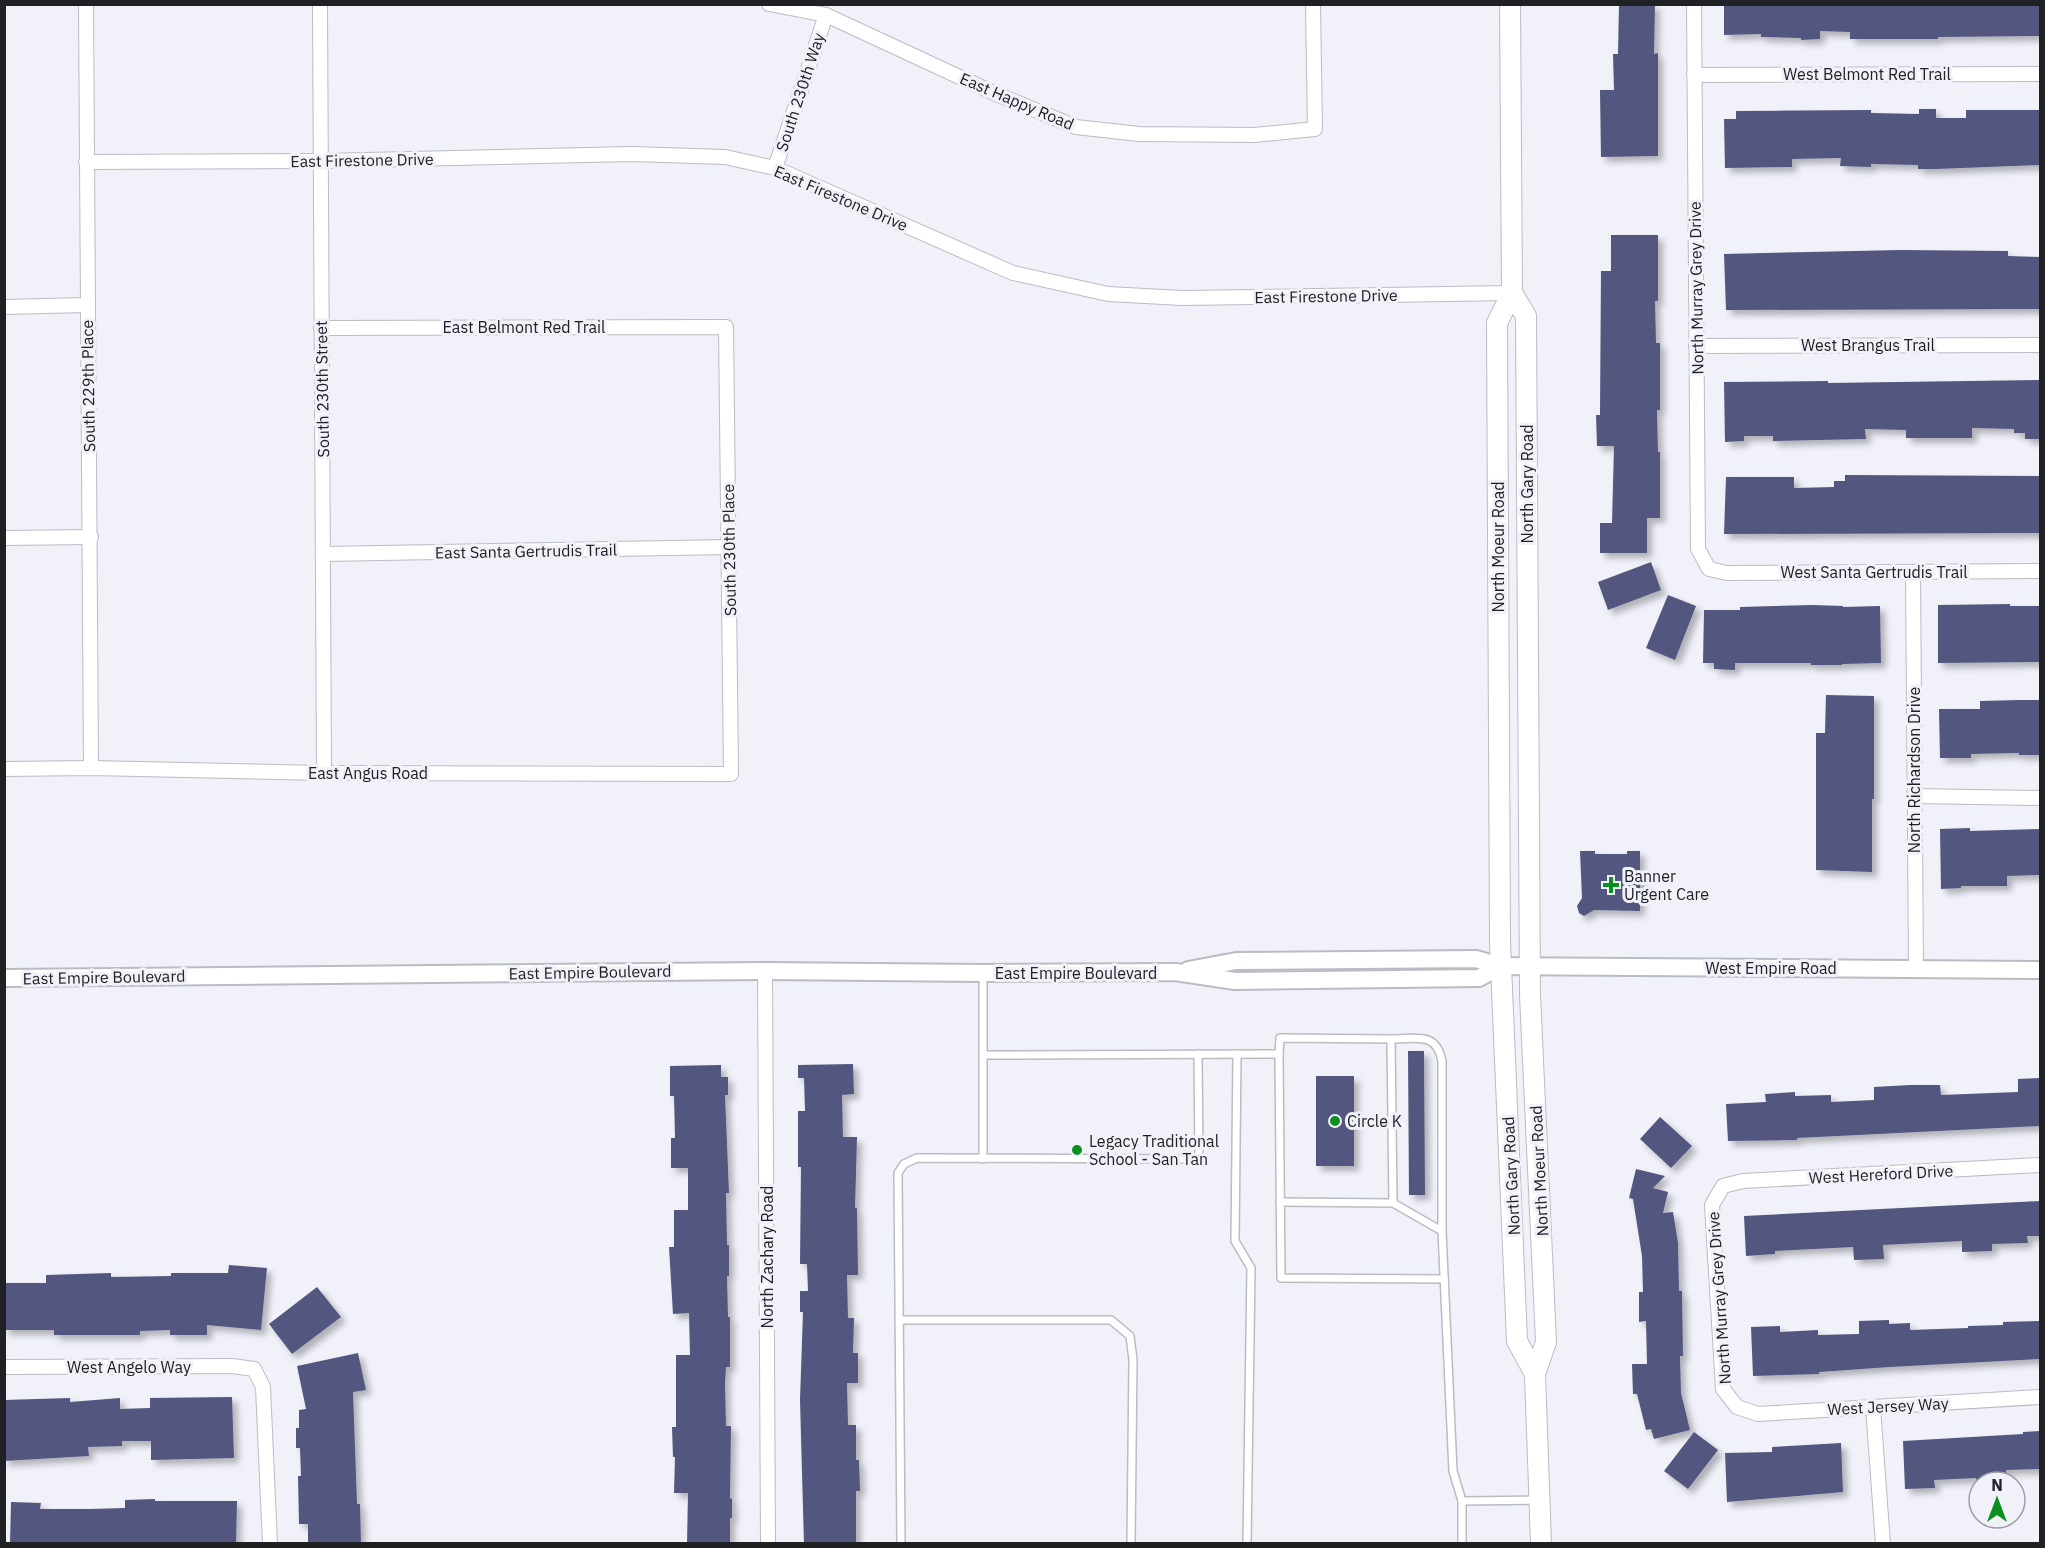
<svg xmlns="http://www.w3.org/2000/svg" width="2045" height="1548" font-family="'IBM Plex Sans',sans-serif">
<defs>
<filter id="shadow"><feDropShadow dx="5" dy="5" stdDeviation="3" flood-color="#0004"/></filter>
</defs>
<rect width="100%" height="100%" fill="#f0f1f9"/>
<g fill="#53567e" filter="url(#shadow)">
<polygon points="1619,4 1655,4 1654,54 1658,53 1658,156 1601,157 1600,90 1614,90 1613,54 1618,54"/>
<polygon points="1724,4 2040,4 2040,36 1938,37 1938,39 1850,39 1850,32 1820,31 1820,39 1801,40 1801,38 1761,37 1761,34 1724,35"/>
<polygon points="1919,109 1936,109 1936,118 1966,118 1966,110 2040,110 2040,165 1936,169 1918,169 1918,165 1871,164 1871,167 1840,166 1841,158 1792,159 1792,167 1725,168 1724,119 1736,119 1736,111 1871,110 1871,113 1919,114"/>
<polygon points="1611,235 1658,235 1658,301 1655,301 1656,343 1660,343 1660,410 1657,410 1658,452 1660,452 1660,518 1647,518 1647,553 1600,553 1600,523 1612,523 1614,446 1597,446 1596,415 1600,415 1601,271 1611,271"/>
<polygon points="1901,250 2008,251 2008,256 2040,257 2040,309 1726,310 1724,254"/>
<polygon points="2040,380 2040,439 2025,439 2025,433 2014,433 2014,429 1972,428 1972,438 1906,438 1906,430 1865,429 1866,439 1773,441 1773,436 1744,436 1744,441 1725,442 1724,382 1828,381 1828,383"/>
<polygon points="1845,475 2040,476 2040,533 1724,534 1726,477 1794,477 1794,488 1834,487 1834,481 1845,481"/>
<polygon points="1651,562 1661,590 1608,610 1598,582"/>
<polygon points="1668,595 1696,606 1675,660 1646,648"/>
<polygon points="2010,604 2010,606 2040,606 2040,662 1938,663 1938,605"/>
<polygon points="1812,605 1843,606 1843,607 1880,606 1881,663 1842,664 1842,665 1811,665 1811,663 1735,663 1735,670 1714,669 1714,663 1703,663 1704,610 1740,610 1740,607"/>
<polygon points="1826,695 1874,696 1874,799 1872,799 1872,872 1816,870 1816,733 1825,733"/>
<polygon points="2020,700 2040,700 2040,755 2019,755 2019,753 1971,754 1971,758 1940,758 1939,709 1980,709 1980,701"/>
<polygon points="1970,828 1970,831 2040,829 2040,875 2007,876 2007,886 1961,886 1961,888 1941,889 1940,829"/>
<polygon points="1580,851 1595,851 1595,854 1627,854 1627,851 1640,851 1640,911 1594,910 1584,916 1579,913 1577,906 1582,898"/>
<polygon points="1408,1051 1424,1051 1425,1195 1409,1195"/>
<polygon points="853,1064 854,1094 842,1095 843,1137 857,1137 855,1208 857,1208 858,1275 847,1275 848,1318 854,1318 853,1353 858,1353 858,1383 847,1383 848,1425 856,1425 856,1460 859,1460 860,1491 856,1491 856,1544 804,1544 800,1400 803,1312 800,1312 800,1291 808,1291 807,1264 800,1264 801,1167 798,1167 798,1111 805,1111 804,1078 798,1078 798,1065"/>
<polygon points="721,1065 721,1077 728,1077 728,1095 725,1095 729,1193 726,1193 727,1245 729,1245 729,1276 727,1276 728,1317 730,1317 730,1367 726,1367 725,1384 726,1426 731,1426 730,1498 732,1499 732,1518 730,1518 730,1544 687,1544 688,1493 674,1493 675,1457 673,1457 672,1427 676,1427 676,1355 690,1355 689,1313 673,1314 669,1247 674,1247 674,1210 688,1210 688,1168 671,1168 671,1138 675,1138 674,1096 670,1096 670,1066"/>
<rect x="1316" y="1076" width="38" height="90"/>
<polygon points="2040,1078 2040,1126 1797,1138 1797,1140 1728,1141 1726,1104 1766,1102 1765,1094 1795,1092 1795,1096 1831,1095 1831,1102 1874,1100 1874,1087 1910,1085 1940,1085 1941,1095 2018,1092 2018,1079"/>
<polygon points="1660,1117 1692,1146 1671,1168 1640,1139"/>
<polygon points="1636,1169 1665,1176 1653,1188 1668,1192 1663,1213 1673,1212 1678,1243 1679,1291 1682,1291 1683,1356 1680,1356 1681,1393 1690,1430 1654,1439 1651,1429 1646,1430 1637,1394 1633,1394 1632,1364 1647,1364 1646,1321 1639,1322 1639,1292 1643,1292 1642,1256 1633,1199 1629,1198"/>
<polygon points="2040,1201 2040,1236 2027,1236 2028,1243 1992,1244 1992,1251 1962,1252 1962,1241 1883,1245 1884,1259 1854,1260 1853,1247 1775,1251 1775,1254 1746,1256 1744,1216"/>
<polygon points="229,1265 267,1268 261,1330 207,1325 207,1335 170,1335 170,1330 140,1331 140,1335 54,1335 54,1330 4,1330 4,1283 46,1283 46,1275 111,1273 111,1277 171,1276 171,1273 228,1273"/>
<polygon points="317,1287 341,1317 292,1354 269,1324"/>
<polygon points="1889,1320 1889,1324 1910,1323 1910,1330 1968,1328 1968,1326 2003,1325 2003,1322 2040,1321 2040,1359 1890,1367 1819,1372 1819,1374 1753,1376 1751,1327 1780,1326 1780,1332 1818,1330 1818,1335 1859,1334 1859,1321"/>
<polygon points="358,1353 366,1390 353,1392 357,1504 360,1504 361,1543 308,1544 308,1524 299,1524 298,1476 301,1476 300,1448 296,1448 296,1428 299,1428 299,1410 306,1409 297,1366"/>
<polygon points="232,1397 234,1458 151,1460 151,1441 122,1441 122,1446 88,1447 89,1456 4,1461 4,1400 70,1398 70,1402 120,1398 120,1409 150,1408 150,1398"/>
<polygon points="2040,1431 2040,1469 2006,1470 2007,1482 1977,1482 1976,1478 1934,1480 1935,1488 1905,1489 1903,1441 2023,1434 2023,1432"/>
<polygon points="1694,1432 1718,1450 1688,1489 1664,1471"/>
<polygon points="1841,1443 1843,1492 1727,1502 1725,1453 1772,1452 1772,1447"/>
<polygon points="155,1499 155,1501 237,1501 236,1544 10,1544 11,1502 41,1503 40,1509 90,1509 125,1508 125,1500"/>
</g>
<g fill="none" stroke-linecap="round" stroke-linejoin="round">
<defs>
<g id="service">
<polyline points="983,973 983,1159"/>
<path d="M1391 1039C1416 1039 1436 1031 1442 1061V1231"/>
<polyline points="1237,1054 1235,1241 1251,1268 1247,1544"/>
<polyline points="1279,1054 1281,1278 1444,1279"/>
<polyline points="984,1055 1279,1054 1280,1038 1391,1039 1393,1203 1442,1231 1453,1471 1462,1501 1539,1500"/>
<polyline points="1280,1202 1393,1203"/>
<polyline points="899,1320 1111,1320 1130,1336 1133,1360 1131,1544"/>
<polyline points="1462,1501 1462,1544"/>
<polyline points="901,1544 898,1173 904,1164 917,1158 1199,1159 1198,1054"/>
</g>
<g id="minor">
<polyline points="86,4 91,768"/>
<polyline points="320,4 324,773"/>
<polyline points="769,4 826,15 994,93 1076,127 1139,134 1254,135 1315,129 1313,4"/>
<polyline points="1694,4 1698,549 1709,569 1727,573 2040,571"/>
<polyline points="1694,75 2040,74"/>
<polyline points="86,162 321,161 632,154 725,157 775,168 1013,273 1108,294 1182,298 1512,293"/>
<polyline points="775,168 826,15"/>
<polyline points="4,307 87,305"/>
<polyline points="1696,346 2040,345"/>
<polyline points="4,538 91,537"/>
<polyline points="324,554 729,547"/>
<polyline points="1913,572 1916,969"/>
<polyline points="4,769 91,768 324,773 731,774 726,327 321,328"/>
<polyline points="1914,796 2040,798"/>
<polyline points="765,971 768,1544"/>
<polyline points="2040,1165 1743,1181 1723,1186 1712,1205 1723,1389 1737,1407 1758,1414 2040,1397"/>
<polyline points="4,1367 232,1366 254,1369 263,1387 270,1544"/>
<polyline points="1873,1407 1883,1544"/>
</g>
<g id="tertiary">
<polyline points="1188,970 1236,961 1476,959 1501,966 2040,970"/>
<polyline points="4,978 765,971 983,973 1175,972 1235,981 1479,978 1501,966"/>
</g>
<g id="secondary">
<polyline points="1510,4 1512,293 1526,316 1530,995 1546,1342 1535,1374"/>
<polyline points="1512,293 1497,323 1500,942 1517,1341 1535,1374 1541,1544"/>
</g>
</defs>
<use href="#service" stroke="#babcc4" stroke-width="10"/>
<use href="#minor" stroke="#babcc4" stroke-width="16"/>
<use href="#tertiary" stroke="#babcc4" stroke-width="20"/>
<use href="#secondary" stroke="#babcc4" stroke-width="22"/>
<use href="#service" stroke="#fff" stroke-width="7"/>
<use href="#minor" stroke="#fff" stroke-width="14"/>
<use href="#tertiary" stroke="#fff" stroke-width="16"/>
<use href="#secondary" stroke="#fff" stroke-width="20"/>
</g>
<g fill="#0b9020" stroke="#f0f1f9" stroke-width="2">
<path d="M1608 876h6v6h6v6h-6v6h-6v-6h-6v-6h6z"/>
<circle cx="1335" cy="1121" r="6"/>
<circle cx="1077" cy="1150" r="6"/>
</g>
<g text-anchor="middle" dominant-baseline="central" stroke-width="6" stroke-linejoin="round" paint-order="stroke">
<g font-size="16" fill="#202124" stroke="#f0f1f9">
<text x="1867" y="74">West Belmont Red Trail</text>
<text transform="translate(800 92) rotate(-72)">South 230th Way</text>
<text transform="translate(1017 101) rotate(23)">East Happy Road</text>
<text transform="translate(362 160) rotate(-1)">East Firestone Drive</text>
<text transform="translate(841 198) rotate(23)">East Firestone Drive</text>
<text transform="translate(1696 288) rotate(-91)">North Murray Grey Drive</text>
<text transform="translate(1326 296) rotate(-1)">East Firestone Drive</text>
<text x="524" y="327">East Belmont Red Trail</text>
<text x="1868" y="345">West Brangus Trail</text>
<text transform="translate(88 386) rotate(-91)">South 229th Place</text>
<text transform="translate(322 389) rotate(-91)">South 230th Street</text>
<text transform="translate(1527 484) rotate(-90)">North Gary Road</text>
<text transform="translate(1498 547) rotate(-90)">North Moeur Road</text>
<text transform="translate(729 550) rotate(-91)">South 230th Place</text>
<text transform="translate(526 551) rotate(-1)">East Santa Gertrudis Trail</text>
<text x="1874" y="572">West Santa Gertrudis Trail</text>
<text transform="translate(1914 770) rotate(-90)">North Richardson Drive</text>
<text x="368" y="773">East Angus Road</text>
<text x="1771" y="968">West Empire Road</text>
<text transform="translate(590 972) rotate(-1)">East Empire Boulevard</text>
<text x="1076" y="973">East Empire Boulevard</text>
<text transform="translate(104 977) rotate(-1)">East Empire Boulevard</text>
<text transform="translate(1539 1171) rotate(-93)">North Moeur Road</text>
<text transform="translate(1881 1174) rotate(-3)">West Hereford Drive</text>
<text transform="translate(1511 1176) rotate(-93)">North Gary Road</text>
<text transform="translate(767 1257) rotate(-90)">North Zachary Road</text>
<text transform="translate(1719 1298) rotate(-94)">North Murray Grey Drive</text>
<text x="129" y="1367">West Angelo Way</text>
<text transform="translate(1888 1406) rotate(-3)">West Jersey Way</text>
</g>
<g font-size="16" fill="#202124" stroke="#f0f1f9" text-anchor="start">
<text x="1624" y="876">Banner<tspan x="1624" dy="18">Urgent Care</tspan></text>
<text x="1347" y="1121">Circle K</text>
<text x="1089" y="1141">Legacy Traditional<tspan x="1089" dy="18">School - San Tan</tspan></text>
</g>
</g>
<rect width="2045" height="1548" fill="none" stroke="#202124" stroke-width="12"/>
<g transform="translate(1997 1500)"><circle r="28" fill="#f0f1f9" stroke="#9d9ea4" stroke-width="1.5"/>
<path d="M0-4.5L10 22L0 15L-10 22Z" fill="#0b9020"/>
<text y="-9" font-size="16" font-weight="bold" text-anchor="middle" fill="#202124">N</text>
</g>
</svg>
